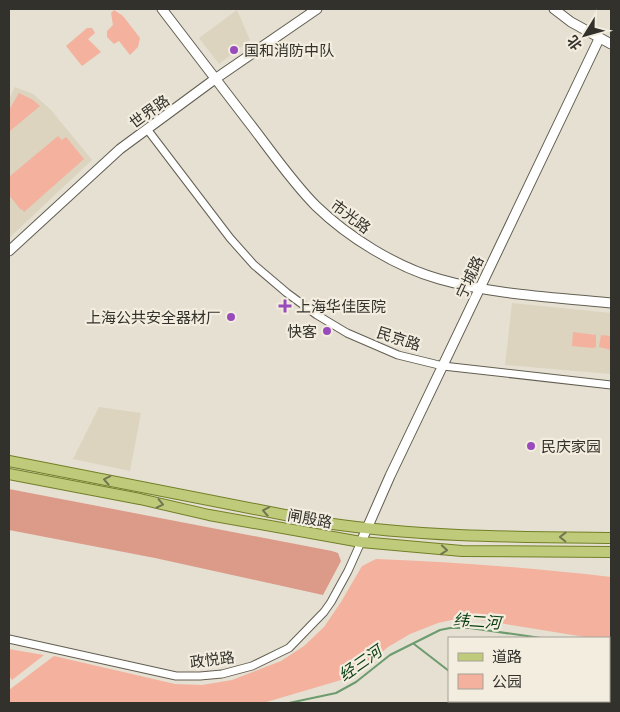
<svg xmlns="http://www.w3.org/2000/svg" width="620" height="712" font-family="'Noto Sans','Noto Sans SC',sans-serif">
<rect width="100%" height="100%" fill="#e5e0d2"/>
<g fill="#dcd4bf">
<polygon points="237,10 250,40 219,64 199,38"/>
<polygon points="15,87 33,94 51,110 92,160 9,238 9,99"/>
<polygon points="512,303 611,313 611,374 505,365"/>
<polygon points="99,407 141,413 130,471 73,459"/>
</g>
<g fill="#f3b19e">
<polygon points="114,10 123,16 140,38 138,47 130,55 119,41 114,44 107,37 107,31 113,25 111,13"/>
<polygon points="87,28 92,28 95,33 88,39 101,52 82,66 66,46"/>
<polygon points="19,93 33,100 40,106 10,131 9,110"/>
<polygon points="58,136 62,140 66,137 84,159 24,212 22,209 21,210 9,195 9,177"/>
<polygon points="573,332 596,335 596,347 593,348 572,346"/>
<polygon points="601,335 611,336 611,350 599,347"/>
<path d="M376 559C455 562 533 568 611 577V639L591 638 474 619H456L438 623 410 634 388 647 365 666 341 680 263 703H9V690L54 656 175 684 202 685 232 680 281 661 304 646 324 627 341 602 362 566Z"/>
<polygon points="9,649 44,655 12,680 9,676"/>
</g>
<polygon fill="#dc9a88" points="9,489 332,551 338,553 341,561 323,595 155,558 9,530"/>
<g fill="none" stroke-linecap="round" stroke-linejoin="round">
<g stroke="#6c9b6e" stroke-width="2">
<polyline points="414,644 449,671"/>
<polyline points="609,646 611,646"/>
<polyline points="487,701 490,703"/>
<polyline points="289,703 336,693 356,682 390,655 440,630 450,628 470,628 541,638"/>
</g>
<defs>
<g id="street">
<polyline points="147,129 230,238 254,265 287,293 317,315 347,333 398,355 443,366 611,385"/>
<polyline points="9,639 176,676 200,676 222,674 252,666 289,648 324,612 331,602 348,571 361,542"/>
</g>
<g id="secondary">
<path d="M162 9C190 46 219 83 247 120 269 148 291 181 316 206 348 237 396 267 439 279 495 295 553 297 611 303"/>
<polyline points="554,9 571,22 611,44"/>
<polyline points="9,251 120,149 215,79 317,9"/>
<polyline points="361,542 390,476 599,39"/>
</g>
<g id="primary">
<path d="M9 461 326 523C420 537 516 537 611 538"/>
<polyline points="9,474 140,499 209,515 361,542 462,551 611,552"/>
</g>
</defs>
<use href="#street" stroke="#625e51" stroke-width="9"/>
<use href="#secondary" stroke="#625e51" stroke-width="11"/>
<use href="#primary" stroke="#737f26" stroke-width="12"/>
<use href="#street" stroke="#fff" stroke-width="7"/>
<use href="#secondary" stroke="#fff" stroke-width="9"/>
<use href="#primary" stroke="#bfcb7b" stroke-width="10"/>
</g>
<defs><path id="oneway-chevron" d="M-2-3.5L2.5 0L-2 3.5" fill="none" stroke-width="1.6" stroke-linecap="round" stroke-linejoin="round" transform="scale(1.25)"/></defs>
<g stroke="#727650">
<use href="#oneway-chevron" transform="translate(107 480) rotate(-169)"/>
<use href="#oneway-chevron" transform="translate(160 504) rotate(13)"/>
<use href="#oneway-chevron" transform="translate(266 511) rotate(-169)"/>
<use href="#oneway-chevron" transform="translate(563 537) rotate(-179)"/>
<use href="#oneway-chevron" transform="translate(444 550) rotate(5)"/>
</g>
<g fill="#994bbc" stroke="#f3eddf" stroke-width="2">
<circle cx="234" cy="50" r="5"/>
<path d="M282.5 298.5h5v5h5v5h-5v5h-5v-5h-5v-5h5z"/>
<circle cx="231" cy="317" r="5"/>
<circle cx="327" cy="331" r="5"/>
<circle cx="531" cy="446" r="5"/>
</g>
<g text-anchor="middle" dominant-baseline="central" stroke-width="4.5" stroke-linejoin="round" paint-order="stroke">
<g font-size="15" fill="#33312c" stroke="#f3eddf" text-anchor="start">
<text x="244" y="50">国和消防中队</text>
<text x="296" y="306">上海华佳医院</text>
<text x="221" y="317" text-anchor="end">上海公共安全器材厂</text>
<text x="317" y="331" text-anchor="end">快客</text>
<text x="541" y="446">民庆家园</text>
</g>
<g font-size="15" fill="#33312c" stroke="#f3eddf">
<text transform="translate(149 111) rotate(-36)">世界路</text>
<text transform="translate(351 216) rotate(37)">市光路</text>
<text transform="translate(469 277) rotate(-65)">宁城路</text>
<text transform="translate(399 338) rotate(18)">民京路</text>
<text transform="translate(310 518) rotate(10)">闸殷路</text>
<text transform="translate(212 659) rotate(-7)">政悦路</text>
</g>
<g font-size="16" font-style="italic" fill="#0b4013" stroke="#f3eddf">
<text transform="translate(477 621) rotate(4)">纬二河</text>
<text transform="translate(360 663) rotate(-35)">经三河</text>
</g>
</g>
<rect width="620" height="712" fill="none" stroke="#33312c" stroke-width="20"/>
<rect x="448" y="637" width="162" height="65" fill="#f3eddf" stroke="#a6a297"/>
<rect x="458" y="653" width="25" height="8" fill="#bfcb7b" stroke="#a6a297"/>
<text x="492" y="662" font-size="15" fill="#33312c">道路</text>
<rect x="458" y="674" width="25" height="15" fill="#f3b19e" stroke="#a6a297"/>
<text x="492" y="687" font-size="15" fill="#33312c">公园</text>
<g transform="translate(585 35) rotate(233)" stroke="#f3eddf" stroke-width="4" paint-order="stroke">
<path d="M0-4L9 19L0 12L-9 19Z" fill="#33312c"/>
<text y="-8" font-size="14" font-weight="bold" text-anchor="middle" fill="#33312c">北</text>
</g>
</svg>
